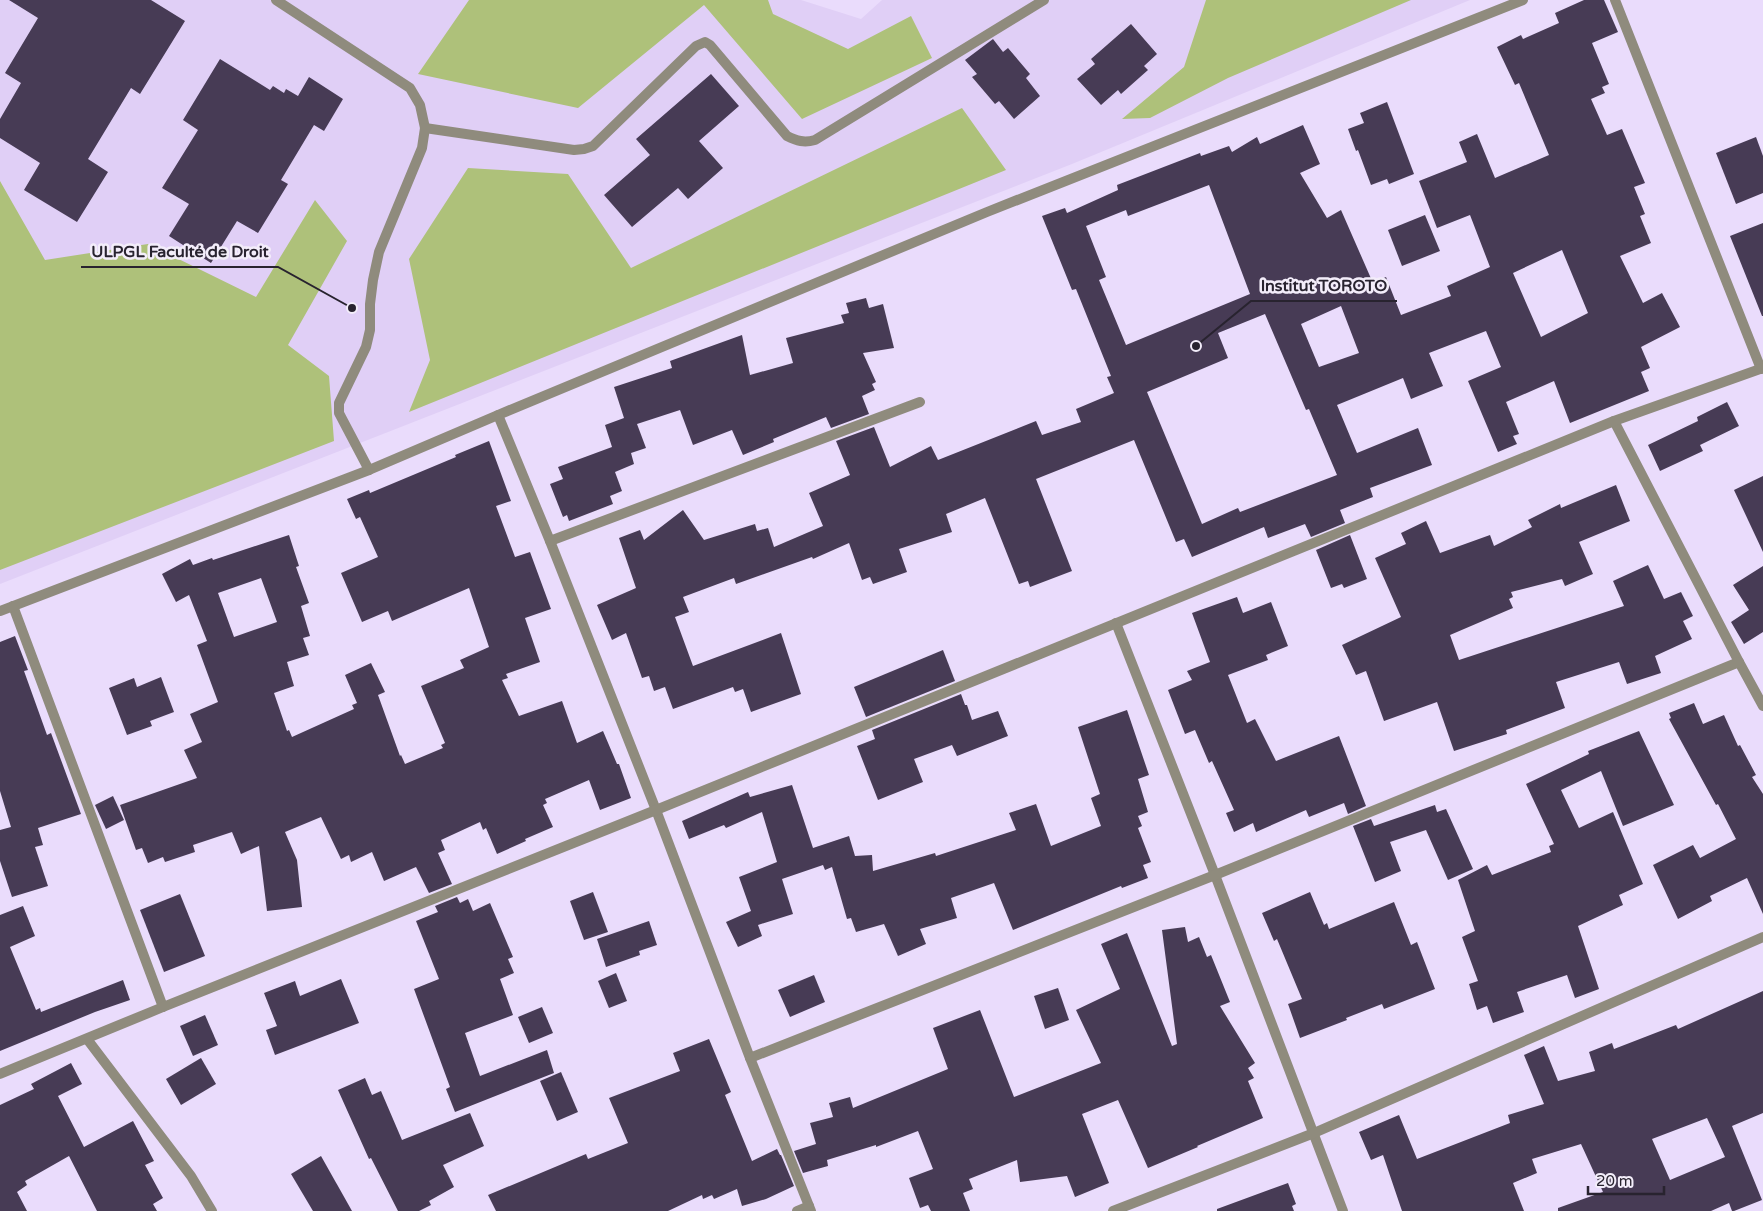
<svg xmlns="http://www.w3.org/2000/svg" width="1763" height="1211" font-family="'Varela Round',sans-serif">
<rect width="100%" height="100%" fill="#eadcfc"/>
<polygon fill="#e0cff6" points="0,0 801,0 861,19 882,0 1470,0 1072,164 0,584"/>
<g fill="#aec17a">
<polygon points="469,0 768,0 773,14 848,49 911,16 932,58 802,119 704,5 578,108 418,74"/>
<polygon points="1206,0 1411,0 1228,78 1150,118 1122,119 1184,67"/>
<polygon points="962,108 1006,170 409,412 430,360 409,259 468,168 568,174 631,268"/>
<polygon points="0,181 45,260 148,244 256,297 315,200 347,241 288,345 329,376 334,441 0,570"/>
</g>
<g fill="#473b55" fill-rule="evenodd">
<polygon points="9,0 151,0 185,21 140,94 131,88 88,159 108,172 77,222 24,190 40,163 0,138 0,119 21,83 5,73 38,18"/>
<path d="M1584 0H1604L1618 32 1592 43 1609 84 1602 87 1605 93 1591 99 1607 135 1622 129 1645 183 1634 187 1645 214 1640 216 1651 243 1620 256 1643 303 1662 293 1680 327 1641 347 1650 368 1641 372 1649 391 1570 423 1554 381 1506 402 1519 434 1513 436 1517 444 1498 452 1468 381 1501 367 1486 331 1429 353 1443 386 1411 399 1403 378 1337 405 1357 453 1418 428 1432 465 1370 488 1373 497 1340 510 1345 523 1311 537 1305 524 1268 538 1264 527 1192 557 1184 539 1176 542 1134 440 1036 479 1072 571 1030 587 1028 581 1019 584 985 498 946 514 952 532 899 549 907 572 873 584 870 577 862 580 849 543 813 559 812 557 736 584 734 578 683 597 689 612 675 617 693 666 781 633 801 694 751 712 743 689 735 692 733 687 673 709 665 687 654 691 649 676 642 678 626 633 612 640 597 605 636 588 619 538 640 530 644 540 683 510 704 540 755 524 757 531 768 528 774 547 823 526 809 493 850 475 836 441 874 427 890 467 931 446 938 460 1036 421 1042 435 1081 422 1076 409 1114 393 1107 377 1111 376 1076 289 1072 290 1042 216 1065 208 1067 213 1118 190 1117 185 1200 153 1201 156 1229 146 1232 152 1257 137 1260 144 1303 125 1320 164 1300 173 1327 218 1341 210 1373 283 1386 277 1401 315 1451 296 1447 286 1490 267 1470 215 1437 228 1419 181 1467 162 1459 142 1477 134 1495 178 1549 155 1519 83 1515 85 1497 47 1521 35 1523 39 1559 23 1555 13ZM1209 185 1250 294 1126 345 1099 280 1106 277 1086 226 1126 210 1128 216ZM1562 250 1588 313 1541 337 1513 273ZM1341 306 1359 353 1319 367 1301 324ZM1265 314 1306 410 1309 409 1337 475 1240 512 1238 508 1202 524 1147 392 1228 358 1218 333Z"/>
<polygon points="1131,24 1157,54 1144,66 1148,70 1121,94 1118,90 1101,105 1077,79 1095,64 1091,59"/>
<polygon points="993,39 1003,52 1008,48 1030,74 1026,78 1040,96 1014,119 999,101 995,104 972,77 977,74 965,60"/>
<polygon points="220,59 270,90 273,86 284,93 286,89 298,96 309,77 343,99 324,131 314,125 281,180 288,184 258,233 237,221 211,263 169,236 189,204 162,188 198,130 183,120"/>
<polygon points="711,74 739,106 699,141 723,168 688,199 678,188 632,227 604,195 650,155 636,139"/>
<polygon points="1387,102 1414,174 1389,184 1387,179 1371,185 1358,150 1356,151 1348,129 1364,123 1360,113"/>
<polygon points="1756,137 1763,156 1763,193 1736,204 1716,153"/>
<polygon points="1425,215 1440,251 1402,266 1388,230"/>
<polygon points="1763,223 1763,316 1762,316 1730,236"/>
<polygon points="866,298 869,308 883,304 894,348 863,353 876,382 872,384 875,390 862,396 869,414 831,428 826,417 773,439 774,442 743,455 732,430 693,445 680,410 637,424 646,448 631,453 634,464 615,472 622,491 610,496 613,504 569,521 567,515 563,517 550,484 563,479 558,467 612,447 605,425 624,418 614,387 672,368 670,361 742,335 750,375 793,363 786,338 844,323 841,315 849,313 846,303"/>
<polygon points="1727,402 1739,426 1700,445 1703,451 1660,471 1648,445 1698,421 1697,417"/>
<path d="M489 441 511 501 496 506 515 557 530 552 551 609 525 618 540 662 506 674 508 678 502 680 519 716 562 701 577 743 603 731 617 764H619L631 798 600 810 589 780 545 799 547 803 543 805 553 827 525 839 526 841 497 854 486 828 483 830 480 822 441 840 445 850 438 853 452 884 429 893 416 867 384 881 372 852 351 862 349 855 341 859 321 817 285 832 297 860 302 907 267 911 259 846 241 854 232 832 193 845 195 852 165 862 163 857 148 863 142 848 136 850 120 805 197 778 184 750 202 742 190 714 218 702 197 645 207 641 189 595 176 602 162 574 190 559 193 565 212 558 213 560 289 535 299 566 296 567 309 603 301 606 310 636 303 638 309 655 287 662 294 686 274 693 287 731 289 730 292 737 354 709 352 705 357 703 345 675 371 663 385 692 378 695 400 756 401 755 405 764 443 748 441 745 445 743 421 686 464 668 460 660 489 647 469 588 392 621 388 611 362 622 341 573 378 557 360 517 356 519 347 499 369 490 370 493 456 457 455 455ZM261 578 277 622 234 637 218 593Z"/>
<polygon points="1763,476 1763,552 1734,490"/>
<polygon points="1616,485 1630,521 1579,542 1593,574 1565,586 1562,579 1511,592 1513,597 1509,599 1513,608 1450,635 1459,660 1624,606 1613,581 1648,565 1664,599 1681,592 1693,616 1683,621 1692,639 1655,656 1661,673 1627,684 1619,662 1556,682 1565,708 1506,730 1507,734 1454,751 1437,702 1384,721 1366,671 1356,675 1342,645 1401,617 1375,558 1406,544 1401,533 1426,521 1440,553 1490,535 1494,546 1532,527 1528,520 1560,504 1561,508"/>
<polygon points="1350,535 1367,579 1344,588 1342,584 1331,588 1316,550"/>
<polygon points="1763,566 1763,632 1744,644 1731,622 1749,610 1733,585"/>
<polygon points="1237,597 1243,613 1271,602 1288,646 1266,655 1268,660 1228,675 1247,723 1255,719 1276,761 1339,736 1366,806 1348,814 1344,803 1309,817 1306,810 1256,832 1253,823 1234,832 1226,813 1234,810 1212,761 1209,763 1195,730 1185,734 1168,690 1192,680 1187,671 1210,662 1192,613"/>
<polygon points="15,636 28,670 24,671 47,735 51,733 81,814 38,828 43,845 35,847 48,886 12,897 0,861 0,830 11,827 0,791 0,642"/>
<polygon points="943,650 955,681 866,717 854,687"/>
<polygon points="161,677 174,712 150,721 152,726 127,735 109,688 134,678 137,687"/>
<polygon points="961,694 965,705 967,705 972,720 998,711 1008,736 957,756 952,745 914,759 923,782 878,800 857,746 875,739 872,730"/>
<polygon points="1694,703 1703,724 1724,715 1738,746 1740,745 1756,775 1752,777 1763,794 1763,914 1747,878 1710,896 1712,901 1678,919 1653,865 1693,845 1700,858 1736,839 1718,804 1716,805 1669,719 1671,718 1669,713"/>
<polygon points="1127,710 1149,775 1138,779 1148,812 1138,816 1142,826 1138,828 1151,862 1143,865 1148,878 1122,888 1121,886 1013,930 994,883 951,898 957,918 920,929 926,944 898,956 884,924 856,932 851,918 847,919 832,867 825,870 823,865 782,879 793,914 758,925 762,936 738,947 726,922 751,911 739,877 777,862 762,812 726,828 724,825 689,839 682,821 748,792 750,797 792,785 813,848 849,836 855,856 872,855 873,871 935,853 936,856 1016,830 1009,813 1036,804 1051,846 1101,826 1091,798 1100,794 1078,727"/>
<polygon points="1639,731 1674,805 1623,826 1601,771 1561,790 1579,828 1613,812 1643,884 1619,895 1623,905 1578,926 1599,989 1575,998 1567,975 1517,992 1524,1012 1493,1023 1487,1006 1477,1010 1469,984 1478,981 1462,937 1475,931 1458,880 1487,865 1492,875 1551,852 1549,846 1554,844 1526,784 1589,754 1588,751"/>
<polygon points="113,796 124,820 106,829 95,805"/>
<polygon points="1435,805 1437,812 1446,809 1473,869 1448,880 1426,830 1390,842 1401,871 1375,882 1353,826 1371,819 1374,826"/>
<polygon points="593,892 608,932 584,940 570,901"/>
<polygon points="1310,892 1324,925 1327,923 1329,929 1394,902 1411,945 1417,942 1435,989 1384,1009 1382,1004 1346,1018 1347,1020 1300,1038 1288,1004 1302,999 1277,939 1274,941 1262,913"/>
<polygon points="180,894 205,956 164,972 140,910"/>
<polygon points="457,897 460,903 468,899 473,911 490,903 513,957 508,959 514,973 500,979 513,1015 465,1033 480,1076 547,1050 554,1073 455,1112 446,1089 450,1087 414,989 439,979 416,921 438,912 435,906"/>
<polygon points="23,906 35,936 10,947 36,1010 40,1008 41,1012 123,980 130,1000 95,1012 0,1051 0,915"/>
<polygon points="649,921 657,945 639,951 640,955 606,967 597,939"/>
<polygon points="1185,927 1188,942 1199,937 1207,957 1211,955 1230,1002 1220,1006 1255,1063 1248,1068 1254,1078 1248,1081 1263,1118 1197,1146 1198,1147 1148,1168 1118,1100 1082,1114 1109,1183 1075,1197 1067,1176 1020,1182 1017,1160 969,1179 973,1189 963,1193 970,1211 931,1211 928,1205 920,1208 909,1178 933,1169 918,1131 876,1147 876,1145 827,1160 828,1166 803,1173 794,1151 816,1144 810,1123 833,1117 829,1103 850,1097 853,1108 948,1069 933,1028 980,1010 1014,1097 1101,1063 1076,1010 1120,989 1101,944 1127,933 1172,1046 1177,1044 1162,930"/>
<polygon points="616,973 627,1001 609,1008 598,981"/>
<polygon points="814,975 825,1002 790,1017 778,990"/>
<polygon points="341,979 359,1023 275,1055 266,1030 277,1026 264,993 295,981 300,996"/>
<polygon points="1058,988 1069,1020 1045,1029 1034,996"/>
<path d="M1763 991V1113L1732 1126 1762 1200 1734 1211H1732L1729 1203 1711 1211H1558V1208L1603 1192 1581 1144 1532 1159 1537 1173 1513 1183 1524 1211H1402L1383 1155 1371 1160 1359 1132 1399 1115 1417 1159 1510 1123 1508 1115 1544 1104 1524 1055 1544 1046 1558 1081 1595 1071 1589 1052 1612 1043 1614 1049 1676 1025 1678 1029ZM1707 1118 1725 1157 1670 1180 1652 1139Z"/>
<polygon points="542,1007 553,1033 529,1043 518,1017"/>
<polygon points="205,1015 218,1045 193,1056 180,1026"/>
<polygon points="709,1039 731,1092 725,1095 752,1161 777,1149 780,1155 781,1155 794,1186 766,1199 742,1206 737,1189 714,1199 712,1195 703,1199 702,1195 668,1211 496,1211 488,1195 586,1154 588,1159 628,1143 609,1098 680,1071 673,1053"/>
<polygon points="201,1058 216,1084 181,1105 166,1079"/>
<polygon points="71,1063 82,1084 58,1096 84,1147 133,1121 154,1161 145,1165 163,1198 153,1204 157,1211 97,1211 69,1156 25,1181 27,1185 17,1192 27,1211 0,1211 0,1105 34,1089 31,1084"/>
<polygon points="561,1072 578,1112 557,1121 540,1081"/>
<polygon points="365,1078 372,1095 381,1091 402,1140 470,1113 484,1146 443,1165 454,1187 429,1201 431,1205 419,1211 398,1211 371,1158 369,1159 338,1090"/>
<polygon points="321,1156 352,1211 313,1211 291,1174"/>
<polygon points="1288,1183 1296,1204 1292,1206 1294,1211 1217,1211 1217,1209"/>
</g>
<g fill="none" stroke-linecap="round" stroke-linejoin="round">
<g stroke="#8f8b7d" stroke-width="10">
<polyline points="276,0 410,88 420,105 425,128"/>
<path d="M369 470 339 413V403L366 347 370 330V304L373 280 379 252 422 148 425 128 574 150 584 149 593 146 696 46 705 42 710 45 787 136C797 141 804 143 815 140L1044 0"/>
</g>
<g stroke="#8f8b7d" stroke-width="10">
<polyline points="1615,0 1761,369"/>
<polyline points="498,415 550,541 656,810 750,1058 811,1211"/>
<polyline points="1614,421 1739,662 1763,706"/>
<polyline points="550,541 920,402"/>
<polyline points="13,606 163,1007"/>
<polyline points="0,611 369,470 498,415 987,212 1523,0"/>
<polyline points="1116,623 1215,875 1343,1211"/>
<polyline points="87,1039 191,1176 212,1211"/>
<polyline points="750,1058 1215,875 1739,662"/>
<polyline points="0,1074 163,1007 656,810 1614,421 1763,368"/>
<polyline points="797,1211 809,1206"/>
<polyline points="1113,1211 1314,1133 1763,937"/>
</g>
</g>
<path fill="none" stroke="#28232f" stroke-width="2" d="M352 308L278 267H81M1196 346L1251 301H1397"/>
<g fill="#28232f" stroke="#f3edfa" stroke-width="2">
<circle cx="352" cy="308" r="5"/>
<circle cx="1196" cy="346" r="5"/>
</g>
<g font-size="16" text-anchor="middle" font-weight="bold" fill="#28232f" stroke="#f3edfa" stroke-width="5" stroke-linejoin="round" paint-order="stroke">
<text x="180" y="257">ULPGL Faculté de Droit</text>
<text x="1324" y="291">Institut TOROTO</text>
</g>
<path d="M1588 1186v8h76v-8" fill="none" stroke="#28232f" stroke-width="2.5"/>
<text x="1596" y="1186" font-size="15" fill="#28232f" stroke="#f3edfa" stroke-width="4" paint-order="stroke">20 m</text>
</svg>
